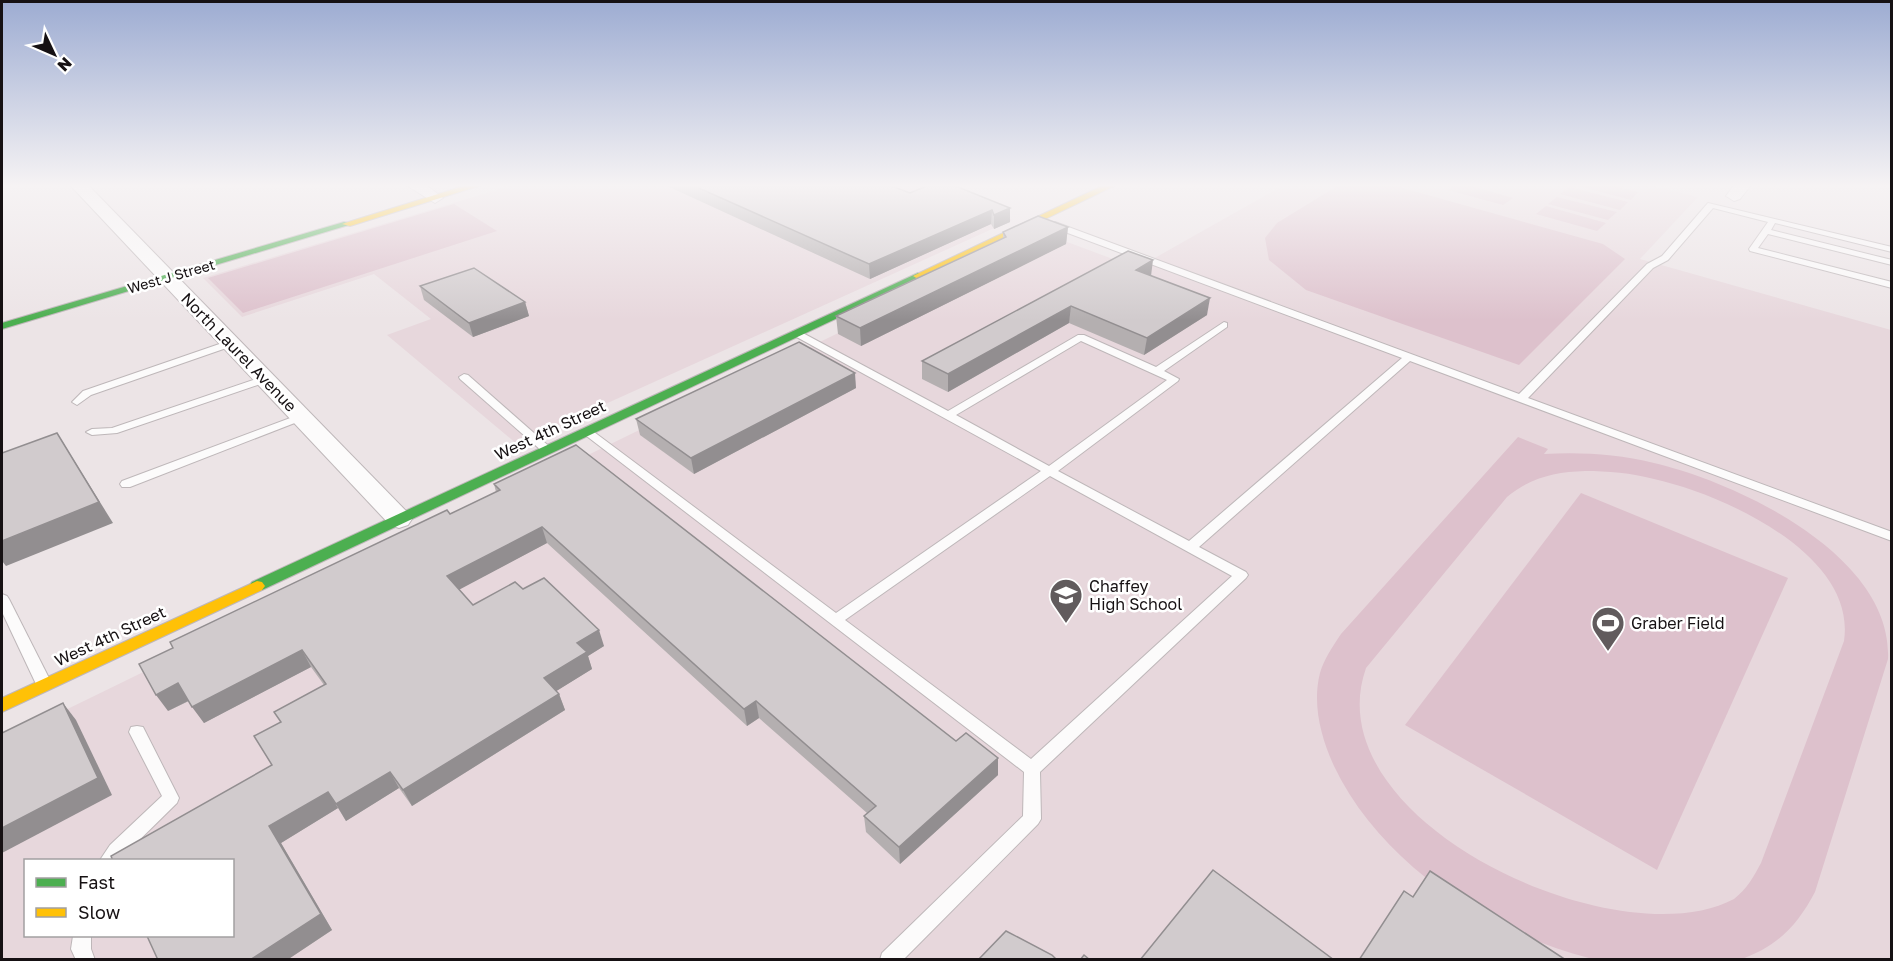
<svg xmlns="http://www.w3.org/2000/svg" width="1893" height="961" font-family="'Golos Text',sans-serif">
<rect width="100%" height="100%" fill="#ece4e6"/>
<g fill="#e7d7dc" fill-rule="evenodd">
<polygon points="513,185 922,185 1012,220 517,444 387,335 431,319 374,274 242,317 203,278"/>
<path d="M1284 185H1649L1698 197 1640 259 1891 330V959L2 960V741L1043 233 1137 268ZM26 860H232V936H26Z"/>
</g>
<g fill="#ddc1cc" fill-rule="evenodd">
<polygon points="1339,185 1392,185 1603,244 1625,259 1519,365 1306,290 1269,260 1265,238 1277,223"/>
<polygon points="1455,185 1468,185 1513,198 1503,205 1448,190"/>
<polygon points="1575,185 1611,185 1638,192 1631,200"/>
<polygon points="1569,187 1628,202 1620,210 1560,194"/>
<polygon points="1557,197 1617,212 1608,220 1548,204"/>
<polygon points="454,204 497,231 243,313 208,278"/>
<polygon points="1546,206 1606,223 1597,231 1536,214"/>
<path d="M1518 437 1548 449 1544 454C1581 452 1617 454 1654 463 1736 482 1893 555 1888 659L1815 892C1797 926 1777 947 1739 960 1706 959 1672 959 1639 959 1623 959 1605 961 1589 958 1487 932 1380 863 1334 766 1321 738 1312 704 1320 673 1324 659 1333 646 1341 634ZM1585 471C1608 471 1631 473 1654 479 1722 494 1857 554 1844 641L1761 863C1754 876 1747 889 1734 899 1618 961 1312 821 1366 668L1507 497C1531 477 1556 472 1585 471Z"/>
<polygon points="1581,493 1788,578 1657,870 1405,725"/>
</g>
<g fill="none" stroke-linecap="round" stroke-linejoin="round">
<defs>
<g id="lane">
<path d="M1708 203 1892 247V252L1775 223 1771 230 1892 260V265L1768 234 1758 248 1892 282V288L1750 251 1749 249 1768 222 1713 208 1668 260 1653 268 1528 398 1892 532V541L1410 361 1199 547 1246 572 1248 575 1246 578 1040 772 1041 819 1038 824 903 960H880L882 953 1023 816 1024 772 580 431 586 428 590 429 836 613 1041 471 793 335V331H799L948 411 1078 335H1084L1156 367 1224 322 1227 323V327L1164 371 1179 379 1178 381 1058 471 1189 541 1402 358 1049 226V222H1055L1519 394 1647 264 1662 256ZM1081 341 1167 380 1049 466 956 415ZM1050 476 1232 576 1031 759 845 620Z"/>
<polygon points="231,340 235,341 235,345 91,395 77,405 72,402 83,391"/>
<polygon points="464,374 468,375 551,448 553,450 551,452 543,452 460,379 459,377"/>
<polygon points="265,376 270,379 269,381 117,433 92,435 86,432 92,429 112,428"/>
<polygon points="301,414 305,415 307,417 305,419 130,487 122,487 120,484 122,481"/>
<polygon points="2,594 7,596 9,599 52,684 49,688 44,690 39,688 36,684 2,612"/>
<polygon points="137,726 143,727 179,798 177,803 119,860 100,860 110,845 162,796 129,732 131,727"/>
<polygon points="73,936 91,936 91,949 95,960 76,960 71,949"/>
</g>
<g id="street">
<polygon points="70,185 88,185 408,513 412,519 408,525 399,528 390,525"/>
<polygon points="406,185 426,185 443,198 435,203"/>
<polygon points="1734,185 1751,185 1740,199 1734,201 1726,196"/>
</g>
<g id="fast">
<polygon points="344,222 352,224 2,329 2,323"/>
<polygon points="918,273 923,276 922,278 262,590 252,590 249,586 252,582"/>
</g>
<g id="slow">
<polygon points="467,185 482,185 350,226 342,224"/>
<polygon points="1104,185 1116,185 922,278 918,279 913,276"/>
<polygon points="257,581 262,582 265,586 262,590 2,712 2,698"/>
</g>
</defs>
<use href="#lane" stroke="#beb7b9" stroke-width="2"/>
<use href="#street" stroke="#beb7b9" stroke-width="2"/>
<use href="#fast" stroke="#beb7b9" stroke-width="2"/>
<use href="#slow" stroke="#beb7b9" stroke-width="2"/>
<use href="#lane" fill="#fcfbfb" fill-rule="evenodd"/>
<use href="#street" fill="#fcfbfb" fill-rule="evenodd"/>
<use href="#fast" fill="#4caf50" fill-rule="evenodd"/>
<use href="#slow" fill="#ffc107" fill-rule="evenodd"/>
</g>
<g fill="#b4afb0">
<polygon points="665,185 889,185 910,193 1010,208 1010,222 994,229 991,224 870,279"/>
<polygon points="1068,227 1066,244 861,346 838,334 836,316 1003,238 1003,232"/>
<polygon points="1151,275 1207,315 1144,355 1069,323 948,392 922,379 922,361"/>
<polygon points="420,286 525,302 529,316 473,337 424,300"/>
<polygon points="856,388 694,474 640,435 636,419"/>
<polygon points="494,484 956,741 998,758 998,775 900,864 866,832 864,816 867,813 759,718 747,726 547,543 459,589 473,605 523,589 604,646 588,656 592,669 556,691 559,694 565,710 412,806 399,788 346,821 338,808 281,843 332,930 287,960 158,960 272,765 281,722 324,685 311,667 204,723 189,701 168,711 450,514 496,492"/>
</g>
<g fill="#928e90">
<polygon points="1010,208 1010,222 994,229 994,215"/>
<polygon points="992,210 991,224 870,279 869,264"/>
<polygon points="1068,227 1066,244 861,346 860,328"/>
<polygon points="1153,260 1151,276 1136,270"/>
<polygon points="1210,298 1207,315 1144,355 1147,338"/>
<polygon points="525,302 529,316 473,337 469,323"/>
<polygon points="1071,306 1069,323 948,392 948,374"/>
<polygon points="855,373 856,388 694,474 691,458"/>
<polygon points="57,433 113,523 6,566 2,561 2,541"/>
<polygon points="542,527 547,543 453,593 447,576"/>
<polygon points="599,630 604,646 588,656 592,669 550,695 544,678 577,643"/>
<polygon points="302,650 311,667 204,723 192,707"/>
<polygon points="178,683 190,700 168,711 156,695"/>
<polygon points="559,694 565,710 412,806 403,790"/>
<polygon points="756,701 759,718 747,726 744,709"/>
<polygon points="63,703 76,720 112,795 2,853 2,828"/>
<polygon points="998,758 998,775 900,864 899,847"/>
<polygon points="390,772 399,788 346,821 336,804"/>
<polygon points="328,792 338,808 281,843 332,930 287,960 250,960 269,826"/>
</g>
<g fill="#d1cbcd" stroke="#928e90" stroke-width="1.5">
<polygon points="692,185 889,185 910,193 929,185 953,185 1010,208 994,215 992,210 869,264"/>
<polygon points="1038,216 1068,227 860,328 836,316 1006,237 1003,232"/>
<polygon points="1128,251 1153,260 1136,270 1210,298 1147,338 1071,306 948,374 922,361"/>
<polygon points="474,268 525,302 469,323 420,286"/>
<polygon points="799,342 855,373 691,458 636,419"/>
<polygon points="57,433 99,502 2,541 2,453"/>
<polygon points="576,445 956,741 966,733 998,758 899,847 864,816 876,806 756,701 744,709 542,527 447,576 473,605 515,582 523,589 544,578 599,630 577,643 587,652 544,678 559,694 403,790 390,772 336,804 328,792 269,826 321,914 250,960 158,960 147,936 232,936 232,861 113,861 111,856 272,765 254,736 281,722 274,712 326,684 302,650 192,707 178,683 156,695 139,664 173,648 170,642 447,510 450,514 500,490 494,484"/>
<polygon points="63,703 98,778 2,828 2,733"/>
<polygon points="1213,870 1334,960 1140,960"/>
<polygon points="1430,871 1566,960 1359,960 1404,891 1413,897"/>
<polygon points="1006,931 1052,955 1057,960 978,960"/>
<polygon points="1084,955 1090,960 1080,960"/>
</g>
<linearGradient id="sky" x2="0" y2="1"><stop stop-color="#9dacd2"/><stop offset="0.58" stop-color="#f6f3f4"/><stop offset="1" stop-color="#f6f3f4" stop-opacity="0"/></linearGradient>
<rect width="1893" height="320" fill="url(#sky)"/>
<defs>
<symbol id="school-pin" viewBox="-11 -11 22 30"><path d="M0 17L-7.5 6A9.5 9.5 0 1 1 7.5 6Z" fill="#615b5d" stroke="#fff"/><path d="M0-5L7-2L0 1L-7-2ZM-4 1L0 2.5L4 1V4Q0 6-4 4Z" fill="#fff"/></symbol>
<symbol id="stadium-pin" viewBox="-11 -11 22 30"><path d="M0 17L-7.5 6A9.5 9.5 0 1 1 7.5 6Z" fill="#615b5d" stroke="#fff"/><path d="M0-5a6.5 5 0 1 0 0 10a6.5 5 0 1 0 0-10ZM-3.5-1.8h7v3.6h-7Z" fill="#fff"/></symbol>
</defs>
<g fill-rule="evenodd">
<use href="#school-pin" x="1047" y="576" width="38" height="52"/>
<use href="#stadium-pin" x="1589" y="604" width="38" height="52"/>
</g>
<g text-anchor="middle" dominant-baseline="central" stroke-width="5" stroke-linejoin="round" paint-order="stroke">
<g font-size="14" fill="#161113" stroke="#fff">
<text transform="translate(171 276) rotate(-16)">West J Street</text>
</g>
<g font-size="16" fill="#161113" stroke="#fff">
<text transform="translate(239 352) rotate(46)">North Laurel Avenue</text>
<text transform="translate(550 430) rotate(-25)">West 4th Street</text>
<text transform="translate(110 636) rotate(-25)">West 4th Street</text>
</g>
<g font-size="16" fill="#161113" stroke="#fff" text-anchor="start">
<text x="1089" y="586">Chaffey<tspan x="1089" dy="18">High School</tspan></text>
<text x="1631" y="623">Graber Field</text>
</g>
</g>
<rect width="1893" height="961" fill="none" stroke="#161113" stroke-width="6"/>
<rect x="24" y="859" width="210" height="78" fill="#ffffff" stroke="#a2a0a1" stroke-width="1.5"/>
<rect x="36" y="878" width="30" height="9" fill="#4caf50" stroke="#a2a0a1" stroke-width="1.5"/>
<text x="78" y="889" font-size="18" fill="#161113">Fast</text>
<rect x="36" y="908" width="30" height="9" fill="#ffc107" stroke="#a2a0a1" stroke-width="1.5"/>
<text x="78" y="919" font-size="18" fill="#161113">Slow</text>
<g transform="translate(54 54) rotate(134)" stroke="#ffffff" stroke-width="4.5" paint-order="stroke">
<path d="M0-4.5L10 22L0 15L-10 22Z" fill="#161113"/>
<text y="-9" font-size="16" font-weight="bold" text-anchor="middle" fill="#161113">N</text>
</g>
</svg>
